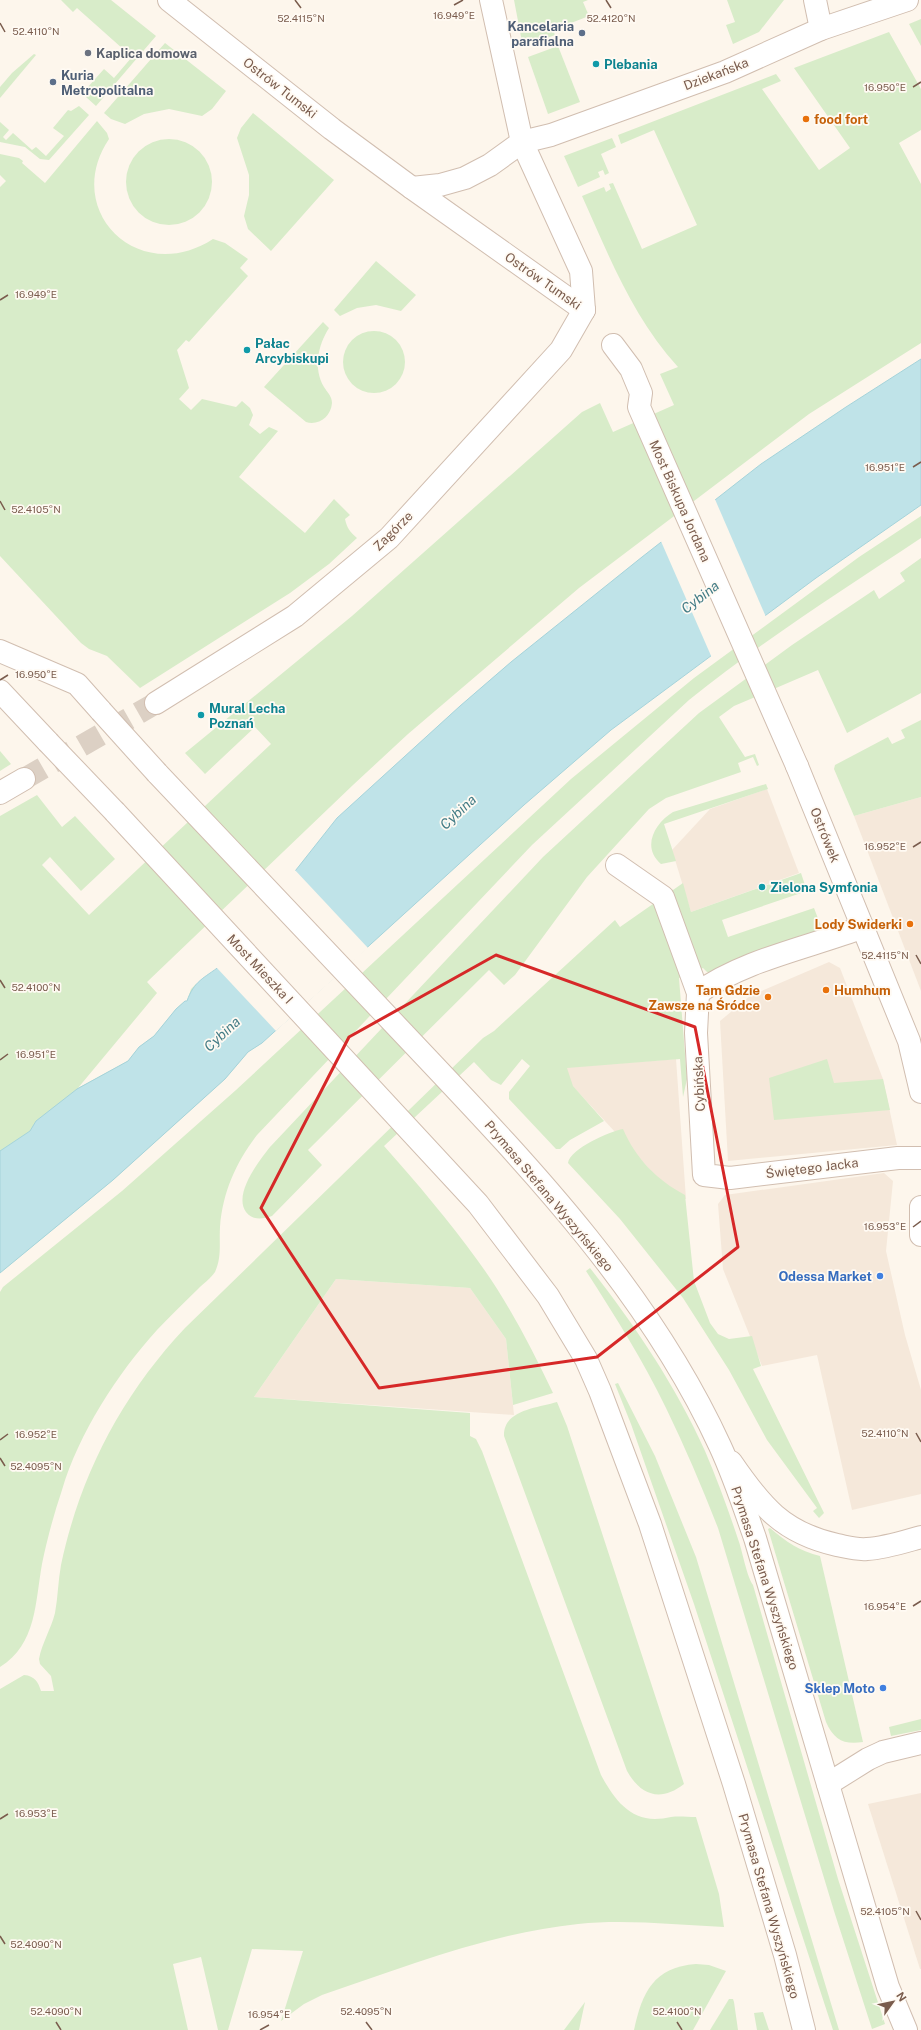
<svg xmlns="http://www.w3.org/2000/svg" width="921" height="2030" font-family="'Public Sans',sans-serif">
<rect width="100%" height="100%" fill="#fdf6ec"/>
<g fill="#f5e8da">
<polygon points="767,789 799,873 691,912 672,850 710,809"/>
<polygon points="921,797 921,991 854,816"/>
<polygon points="829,962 840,968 883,1079 897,1145 728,1161 720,1021 750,996"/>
<polygon points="676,1059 686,1199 676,1198 556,1068"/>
<polygon points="884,1173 893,1181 886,1251 905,1335 921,1390 921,1494 852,1510 817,1355 762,1366 723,1269 718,1204 725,1195"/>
<polygon points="336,1279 470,1288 506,1339 514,1415 254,1397"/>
<polygon points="921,1793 921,1969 920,1969 868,1804"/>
</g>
<g fill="#d8ecc9">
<polygon points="61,0 111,0 156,36 96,106 86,97 90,89 88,87 104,69 114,78 132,57 77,8 73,12"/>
<polygon points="514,0 588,0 583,2 589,16 553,30 555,35 523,47"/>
<polygon points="727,0 784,0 759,32 733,44 726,25 735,22"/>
<polygon points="921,19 921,46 909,24"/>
<path d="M889 32 921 89V130L899 143 921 184V343L809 414 579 588 408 734 353 785 147 982 157 993 78 1088 128 1061 139 1047 154 1036 176 1009 185 1001H187L191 989 196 984 269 1035 262 1043 248 1052 225 1079 113 1180 0 1273V816L37 795 62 827 75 816 115 859 81 891 50 857 42 865 89 915 271 744 255 727 205 774 185 753 352 616 582 412 600 403 613 432 674 405 660 374 678 367C633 318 609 256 582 196L604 187 606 192 611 189 609 184 613 183 642 249 697 225 654 130 621 144 618 135 776 74 781 81 762 89 819 170 850 148 794 68Z"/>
<polygon points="165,43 226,91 212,109 202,116 169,109 144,114 125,124 111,119 104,113"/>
<polygon points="558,46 580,102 548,114 528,57"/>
<polygon points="34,54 36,55 0,98 0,87 12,73"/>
<polygon points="79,106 89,115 49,160 40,159 25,147 0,142 0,122 9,130 3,137 6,140 13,133 32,150 36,147 46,156 64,136 53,128 68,110 71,111"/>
<polygon points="253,113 334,180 271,251 248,229 244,216 249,195 249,175 237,138 241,128"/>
<path d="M97 121 107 133 109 139C61 211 139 287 213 239L225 243 248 259 240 268 248 276 189 342 186 340 177 350 189 388 179 399 191 410 202 399 236 407 242 401 250 408 253 415 249 425 260 434 269 427 278 431 239 477 305 533 334 499 350 515 345 519C347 528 350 532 357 538L329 564 290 593 140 688 107 656 89 649 81 643 0 556V187L6 181 0 175V154L19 158 23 161 22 163 45 183Z"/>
<polygon points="612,138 616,147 601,154 609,173 605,175 603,170 598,172 600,177 578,187 564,156"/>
<circle cx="169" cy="182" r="43"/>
<polygon points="376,261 416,295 401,311 376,305 357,308 340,316 334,310"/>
<path d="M323 322 329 328C318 345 313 368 324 387 327 392 332 396 332 403 331 417 318 426 306 422L264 387Z"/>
<circle cx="374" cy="362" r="31"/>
<path d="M921 516V538C843 590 762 641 689 700L532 845 257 1135C236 1163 223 1191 220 1227 219 1243 222 1257 215 1272 211 1278 203 1284 198 1289 184 1303 170 1316 157 1330 117 1374 79 1433 62 1490 54 1514 47 1539 42 1564 35 1602 37 1644 0 1667V1292L3 1287 122 1191 236 1090 571 779 694 678 859 557Z"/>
<path d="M921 558V693L847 733 818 670 734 706 719 717 745 757 755 754 759 765 757 766 753 757 738 763 741 772 666 798 649 809 587 877 515 975 504 985 489 970 308 1150 322 1165 272 1216C263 1219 253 1221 246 1212 233 1194 259 1161 270 1147L543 857 699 713 792 645 874 590 879 599 905 581 900 573Z"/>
<polygon points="921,720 921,797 854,816 834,769 835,765 888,737 892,744 905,738 901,730"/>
<polygon points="0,751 11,764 0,771"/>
<path d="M766 784 768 789 664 824 676 861 661 864C641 847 655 823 673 812Z"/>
<path d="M801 873 807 891 722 920 728 937 814 908 822 929 712 973 707 972 703 968 679 978 687 1079 683 1097 680 1059 567 1068 573 1086 604 1121 570 1140 560 1149H556L509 1099V1092L530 1066 522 1059 501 1085 491 1080 474 1062 384 1146C417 1183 449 1221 478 1261 508 1302 531 1347 553 1393L513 1405 506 1339 470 1288 336 1279 254 1397 470 1413V1436L476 1439 482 1451 601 1775C613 1797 628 1819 655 1819 660 1819 666 1818 671 1817 679 1816 687 1817 696 1817L719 1894 724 1927C676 1925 626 1919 578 1924 490 1933 405 1967 322 1995L304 2004 281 2021 303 1951 252 1949 228 2030H218L201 1957 173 1964 188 2030H0V1689L24 1675C35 1676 38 1682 41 1691H54L51 1676 40 1664 39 1659C42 1643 51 1629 55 1613 58 1597 58 1581 61 1565 80 1475 122 1395 185 1328L483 1038 494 1031 615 920 620 927 683 883 691 912Z"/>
<polygon points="827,1059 834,1083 883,1079 890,1110 774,1120 769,1078"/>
<path d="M623 1129C636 1159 657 1180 685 1195L694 1281 710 1323 718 1334 729 1339 752 1336 761 1366 753 1369 824 1513 819 1518 813 1511 817 1508 767 1440 729 1370 683 1298 620 1219 568 1163C570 1149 610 1131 623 1129Z"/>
<path d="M590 1268C634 1324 676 1386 705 1451 718 1481 729 1512 739 1542 743 1554 747 1577 753 1585L838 1879 885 2024 872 2029 834 1911 718 1528C702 1487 685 1447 666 1408 643 1360 615 1316 586 1271Z"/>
<polygon points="618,1383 655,1456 696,1557 839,2030 833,2030 694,1604 631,1424 615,1384"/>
<path d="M557 1402 567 1426 684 1784C661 1802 641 1796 627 1771L504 1436C503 1410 537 1408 557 1402Z"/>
<path d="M770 1528C786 1542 800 1551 820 1556L863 1742C844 1745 834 1740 826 1722L768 1529Z"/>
<polygon points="921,1719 921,1730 891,1736 889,1727"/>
<path d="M696 1964 709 1965 726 1971 693 2030H634C642 1992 654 1967 696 1964Z"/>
<polygon points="729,1999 733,1999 734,2002 738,2030 710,2030"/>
<polygon points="585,2002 579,2030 564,2030"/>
<polygon points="763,2012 769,2030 757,2030 754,2013"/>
</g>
<path fill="#bfe3e8" stroke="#a5d3da" d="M921 359V505L816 578 611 730 524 805 262 1043 248 1052 225 1079 113 1180 0 1273V1151L30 1131 36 1121 77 1089 128 1061 139 1047 154 1036 176 1009 185 1001H187C194 981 204 978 220 966L337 818 460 706 511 662 642 557 761 464 846 407Z"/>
<g fill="#fdf6ec">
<polygon points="714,497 766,617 712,658 660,539"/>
<polygon points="294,869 368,948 276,1031 216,967"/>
</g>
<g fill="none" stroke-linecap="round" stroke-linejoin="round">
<polyline stroke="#dcd0c4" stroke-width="22" stroke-dasharray="22 11" stroke-linecap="butt" points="24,779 156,703"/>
<defs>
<polyline id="pedestrian" points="613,345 631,369 641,393 639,407 797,766"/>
<g id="minor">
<polyline points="169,0 332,129 412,188 584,310"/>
<polyline points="491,0 522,142 581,271 584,310"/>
<polyline points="815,0 821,29"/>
<polyline points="412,188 440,185 465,178 490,165 522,142 551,135 725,72 821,29 907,0"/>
<polyline points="156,703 295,616 389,538 561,350 584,310"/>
<polyline points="797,766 909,1041 921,1092"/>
<polyline points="0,793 24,779"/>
<polyline points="617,865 663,897 698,993 696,1033 704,1175 730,1178 898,1158 921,1158"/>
<path d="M698 993C743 960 811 947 863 927"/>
<polyline points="921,1207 921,1235"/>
<path d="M731 1462C761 1506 783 1533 837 1545 847 1547 856 1550 867 1549 885 1548 903 1542 921 1537"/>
<polyline points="828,1784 868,1759 883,1752 921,1743"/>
</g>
<g id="tertiary">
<polyline points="0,651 77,684 101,711"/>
<polyline points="0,691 48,742"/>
<path d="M157 773C240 860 322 947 404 1034 523 1160 647 1287 720 1446 734 1476 744 1507 755 1538L888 1987 906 2030"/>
<polyline points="115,812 478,1204 548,1296 586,1359 600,1391 650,1524 734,1784 785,1955 804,2030"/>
</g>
</defs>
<use href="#pedestrian" stroke="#d1beb0" stroke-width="24"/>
<use href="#minor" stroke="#d1beb0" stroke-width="24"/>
<use href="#tertiary" stroke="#d1beb0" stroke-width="24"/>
<use href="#pedestrian" stroke="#fff" stroke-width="22"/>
<use href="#minor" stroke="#fff" stroke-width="22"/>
<use href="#tertiary" stroke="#fff" stroke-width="22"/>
<defs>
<g id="tertiary-bridge">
<polyline points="101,711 157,773"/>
<polyline points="48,742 115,812"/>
</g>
</defs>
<use href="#tertiary-bridge" stroke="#d1beb0" stroke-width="24" stroke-linecap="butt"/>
<use href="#tertiary-bridge" stroke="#fff" stroke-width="22"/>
</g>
<path fill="none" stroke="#d62828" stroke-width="3" stroke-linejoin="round" d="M496 955 695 1027 738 1247 597 1357 379 1388 261 1208 349 1037Z"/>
<path fill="none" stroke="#7a5c4d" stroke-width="1.5" d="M295 0 301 8M606 0 611 8M454 5 463 0M0 23 5 32M913 87 921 82M0 300 8 295M913 467 921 462M0 501 5 510M0 680 8 675M913 847 921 842M916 955 921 964M0 980 5 988M0 1060 8 1054M913 1227 921 1221M916 1433 921 1442M0 1440 8 1434M0 1458 5 1466M913 1606 921 1601M0 1819 8 1814M916 1911 921 1920M0 1936 5 1944M56 2022 61 2030M366 2022 372 2030M677 2022 682 2030M260 2030 269 2025"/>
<g fill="#5c6f8a" stroke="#fffaf3" stroke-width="1.5">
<circle cx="582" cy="33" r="4"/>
<circle cx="53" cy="82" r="4"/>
</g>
<circle fill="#6b7280" stroke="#fffaf3" stroke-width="1.5" cx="88" cy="53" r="4"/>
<g fill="#0f9aa8" stroke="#fffaf3" stroke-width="1.5">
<circle cx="596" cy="64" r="4"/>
<circle cx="247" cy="350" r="4"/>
<circle cx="201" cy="715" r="4"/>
<circle cx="762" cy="887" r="4"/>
</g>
<g fill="#e8710a" stroke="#fffaf3" stroke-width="1.5">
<circle cx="806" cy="119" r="4"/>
<circle cx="910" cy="924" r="4"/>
<circle cx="826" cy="990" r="4"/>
<circle cx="768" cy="997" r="4"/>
</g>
<g fill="#3f7fe0" stroke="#fffaf3" stroke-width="1.5">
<circle cx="880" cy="1276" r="4"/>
<circle cx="883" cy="1688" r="4"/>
</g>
<g text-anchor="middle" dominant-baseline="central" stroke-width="3.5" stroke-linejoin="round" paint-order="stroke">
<g font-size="13" font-weight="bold" fill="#4e5e75" stroke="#fffaf3" text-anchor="end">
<text x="574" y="26">Kancelaria<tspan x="574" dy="15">parafialna</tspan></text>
<text x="61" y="75" text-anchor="start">Kuria<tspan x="61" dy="15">Metropolitalna</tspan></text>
</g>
<g font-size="13" font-weight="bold" fill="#5b616d" stroke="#fffaf3" text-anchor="start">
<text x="96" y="53">Kaplica domowa</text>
</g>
<g font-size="13" font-weight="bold" fill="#0d838f" stroke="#fffaf3" text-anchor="start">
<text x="604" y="64">Plebania</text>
<text x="255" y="343">Pałac<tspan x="255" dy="15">Arcybiskupi</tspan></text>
<text x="209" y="708">Mural Lecha<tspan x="209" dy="15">Poznań</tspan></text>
<text x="770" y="887">Zielona Symfonia</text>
</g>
<g font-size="13" fill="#7a5c4d" stroke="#fffaf3">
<text transform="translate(716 74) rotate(-21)">Dziekańska</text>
<text transform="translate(280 88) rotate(38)">Ostrów Tumski</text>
<text transform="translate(543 281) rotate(35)">Ostrów Tumski</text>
<text transform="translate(680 501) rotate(66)">Most Biskupa Jordana</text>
<text transform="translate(393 531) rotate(-45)">Zagórze</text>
<text transform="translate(825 835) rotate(68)">Ostrówek</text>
<text transform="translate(260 969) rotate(47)">Most Mieszka I</text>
<text transform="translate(699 1084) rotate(-93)">Cybińska</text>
<text transform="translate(812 1168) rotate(-7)">Świętego Jacka</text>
<text transform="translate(549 1196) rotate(50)">Prymasa Stefana Wyszyńskiego</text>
<text transform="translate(765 1578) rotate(72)">Prymasa Stefana Wyszyńskiego</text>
<text transform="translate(769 1906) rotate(74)">Prymasa Stefana Wyszyńskiego</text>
</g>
<g font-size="13" font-weight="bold" fill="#c56008" stroke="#fffaf3" text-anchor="start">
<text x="814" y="119">food fort</text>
<text x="902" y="924" text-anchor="end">Lody Swiderki</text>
<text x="760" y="990" text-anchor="end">Tam Gdzie<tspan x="760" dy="15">Zawsze na Śródce</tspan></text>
<text x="834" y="990">Humhum</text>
</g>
<g font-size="13" font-weight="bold" fill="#366cbe" stroke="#fffaf3" text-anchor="end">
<text x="872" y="1276">Odessa Market</text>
<text x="875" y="1688">Sklep Moto</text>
</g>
<g font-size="14" font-style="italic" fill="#437c86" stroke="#fffaf3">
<text transform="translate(700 597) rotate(-38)">Cybina</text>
<text transform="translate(458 812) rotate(-43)">Cybina</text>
<text transform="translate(222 1034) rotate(-43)">Cybina</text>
</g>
</g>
<g font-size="10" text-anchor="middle" fill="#7a5c4d" stroke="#fffaf3" stroke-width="3.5" stroke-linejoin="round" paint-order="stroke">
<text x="454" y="19">16.949°E</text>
<text x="301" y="22">52.4115°N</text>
<text x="611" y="22">52.4120°N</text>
<text x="36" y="35">52.4110°N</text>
<text x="885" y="91">16.950°E</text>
<text x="36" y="298">16.949°E</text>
<text x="885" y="471">16.951°E</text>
<text x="36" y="513">52.4105°N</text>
<text x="36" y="678">16.950°E</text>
<text x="885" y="850">16.952°E</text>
<text x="885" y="959">52.4115°N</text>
<text x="36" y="991">52.4100°N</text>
<text x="36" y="1058">16.951°E</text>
<text x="885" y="1230">16.953°E</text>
<text x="885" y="1437">52.4110°N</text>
<text x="36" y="1438">16.952°E</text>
<text x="36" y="1470">52.4095°N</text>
<text x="885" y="1610">16.954°E</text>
<text x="36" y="1817">16.953°E</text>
<text x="885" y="1915">52.4105°N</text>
<text x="36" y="1948">52.4090°N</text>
<text x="56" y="2015">52.4090°N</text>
<text x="366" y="2015">52.4095°N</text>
<text x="677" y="2015">52.4100°N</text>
<text x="269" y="2018">16.954°E</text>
</g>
<g transform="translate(893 2002) rotate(57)" stroke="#fffaf3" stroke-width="3" paint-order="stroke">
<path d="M0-3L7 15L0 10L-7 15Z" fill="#7a5c4d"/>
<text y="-6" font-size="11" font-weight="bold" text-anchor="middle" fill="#7a5c4d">N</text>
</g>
</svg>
